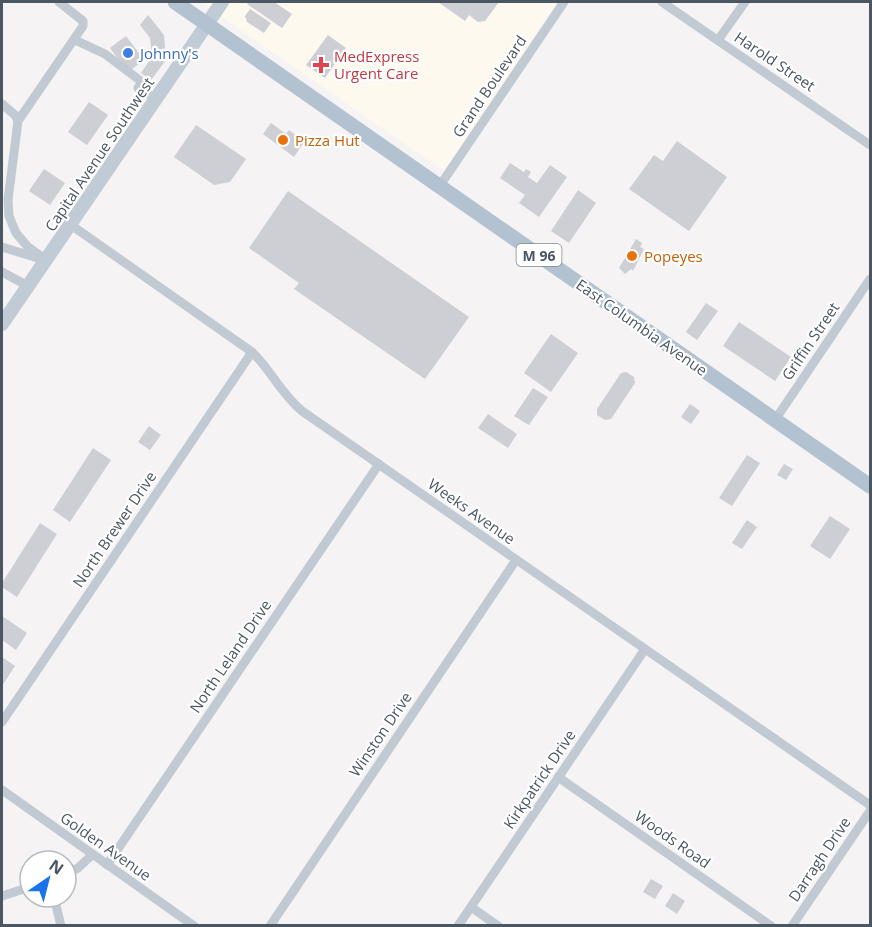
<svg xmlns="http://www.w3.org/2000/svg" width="872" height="927" font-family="'Open Sans',sans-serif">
<rect width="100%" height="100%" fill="#f5f3f3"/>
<polygon fill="#fdf9ef" points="200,2 557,2 444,171"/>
<g fill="#cdcfd5">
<polygon points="249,2 274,2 292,14 282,28 247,4"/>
<polygon points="438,2 499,2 485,21 478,22 469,15 465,21"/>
<polygon points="250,9 271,23 264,33 247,22 245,16"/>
<polygon points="148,15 164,35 166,60 151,80 141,73 152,57 150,38 140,25"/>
<polygon points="328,35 346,48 325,78 306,65"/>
<polygon points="126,36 144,60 128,72 110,48"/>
<polygon points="89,102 108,115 87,145 68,132"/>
<polygon points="271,123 286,134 289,130 297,136 294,139 299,143 301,141 304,142 294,157 263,134"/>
<polygon points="196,125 246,159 230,182 214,185 174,157"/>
<polygon points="677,141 727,177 689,231 629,189 654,155 663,161"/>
<polygon points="510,163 524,172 526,169 531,172 528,177 537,183 550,165 567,177 539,217 519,203 525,195 500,178"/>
<polygon points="44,169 65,183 50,205 29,191"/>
<polygon points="578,190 596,203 569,243 551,231"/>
<polygon points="288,191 469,317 425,379 294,289 299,283 249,248"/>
<polygon points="636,239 642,243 640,247 644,249 633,271 631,269 625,274 619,268"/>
<polygon points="706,303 718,311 697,340 686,332"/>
<polygon points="739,322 791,357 775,381 723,346"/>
<polygon points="551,334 578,353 551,392 524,373"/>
<polygon points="626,372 634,377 635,383 611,419 605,420 597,415 597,409 621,373"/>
<polygon points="533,388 548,397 529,425 514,416"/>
<polygon points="690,404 700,411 691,424 681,417"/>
<polygon points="488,414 517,434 508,448 478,428"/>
<polygon points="149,426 161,435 150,450 138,442"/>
<polygon points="93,448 111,460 70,522 53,510"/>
<polygon points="747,455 760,463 732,506 719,498"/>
<polygon points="784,464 793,469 786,480 777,475"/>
<polygon points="830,516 850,529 830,559 810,546"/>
<polygon points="747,520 757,527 742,549 732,543"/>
<polygon points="40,523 57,534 17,597 2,587 2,583"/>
<polygon points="2,616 27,633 16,650 2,640"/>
<polygon points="2,657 15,666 2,686"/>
<polygon points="651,879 663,886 655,899 643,892"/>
<polygon points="673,893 685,901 677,914 665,906"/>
</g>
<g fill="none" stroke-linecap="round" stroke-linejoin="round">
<g stroke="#c1cad2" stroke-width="9">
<polyline points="662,2 870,145"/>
<polyline points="75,40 105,54 142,82 138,88 156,99"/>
<polyline points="718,40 745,2"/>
<polyline points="2,104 15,115 18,121"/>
<polyline points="439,187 564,2"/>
<path d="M71 225 252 352C271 370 281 394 302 411L870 805"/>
<polyline points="2,247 41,259"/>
<polyline points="46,260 28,247 16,233 9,216 8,200 18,121 83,26 83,21 59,2"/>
<polyline points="2,272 28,286"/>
<polyline points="775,420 870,279"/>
<polyline points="2,722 252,352"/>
<polyline points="558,777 771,926"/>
<polyline points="2,790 194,926"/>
<polyline points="107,865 379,464"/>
<polyline points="66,874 78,868 92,855"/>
<polyline points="2,896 30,887"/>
<polyline points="54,897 61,926"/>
<polyline points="471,907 498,926"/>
<polyline points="270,926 516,560"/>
<polyline points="458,926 645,649"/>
<polyline points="792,926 870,811"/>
</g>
<polyline stroke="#c1cbd6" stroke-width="14" points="2,324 222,2"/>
<polyline stroke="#b3c2d1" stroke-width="15" points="175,2 870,486"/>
</g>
<circle fill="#3f7fe0" stroke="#fff" stroke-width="2" cx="128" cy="53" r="6"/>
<path fill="#e0444e" stroke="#fff" stroke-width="2" d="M318 56h6v6h6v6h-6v6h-6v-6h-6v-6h6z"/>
<g fill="#e8710a" stroke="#fff" stroke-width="2">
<circle cx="283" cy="140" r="6"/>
<circle cx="632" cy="256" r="6"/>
</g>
<g text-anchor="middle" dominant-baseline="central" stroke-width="4.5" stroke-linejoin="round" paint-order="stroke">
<rect fill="#fff" stroke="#808990" stroke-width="1.5" x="516.5" y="244" width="45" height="22" rx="4.5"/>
<g font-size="14" font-weight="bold" fill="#4a5661">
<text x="539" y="255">M 96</text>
</g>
<g font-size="15" fill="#366cbe" stroke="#fff" text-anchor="start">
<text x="140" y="53">Johnny's</text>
</g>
<g font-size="15" fill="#be3a42" stroke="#fff" text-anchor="start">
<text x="334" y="56">MedExpress<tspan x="334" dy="17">Urgent Care</tspan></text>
</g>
<g font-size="15" fill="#4a5661" stroke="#fff">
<text transform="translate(775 61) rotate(34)">Harold Street</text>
<text transform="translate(489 86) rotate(-56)">Grand Boulevard</text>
<text transform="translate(99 154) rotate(-56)">Capital Avenue Southwest</text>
<text transform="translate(642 327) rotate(35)">East Columbia Avenue</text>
<text transform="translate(810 341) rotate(-56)">Griffin Street</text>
<text transform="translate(472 511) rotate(35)">Weeks Avenue</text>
<text transform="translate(114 529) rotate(-56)">North Brewer Drive</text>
<text transform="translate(230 656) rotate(-56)">North Leland Drive</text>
<text transform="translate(380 734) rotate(-56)">Winston Drive</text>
<text transform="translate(539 779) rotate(-56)">Kirkpatrick Drive</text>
<text transform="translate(673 839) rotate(35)">Woods Road</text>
<text transform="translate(106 846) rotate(35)">Golden Avenue</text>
<text transform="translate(819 859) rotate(-56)">Darragh Drive</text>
</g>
<g font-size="15" fill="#c56008" stroke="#fff" text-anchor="start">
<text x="295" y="140">Pizza Hut</text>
<text x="644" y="256">Popeyes</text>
</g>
</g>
<rect width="872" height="927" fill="none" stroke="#4a5661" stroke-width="6"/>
<g transform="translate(48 879) rotate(35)"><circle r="28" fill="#ffffff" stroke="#b7bbc0" stroke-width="1.5"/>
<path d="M0-4.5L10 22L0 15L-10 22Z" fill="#1a73e8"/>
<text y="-9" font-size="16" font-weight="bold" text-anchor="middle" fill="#4a5661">N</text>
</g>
</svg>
